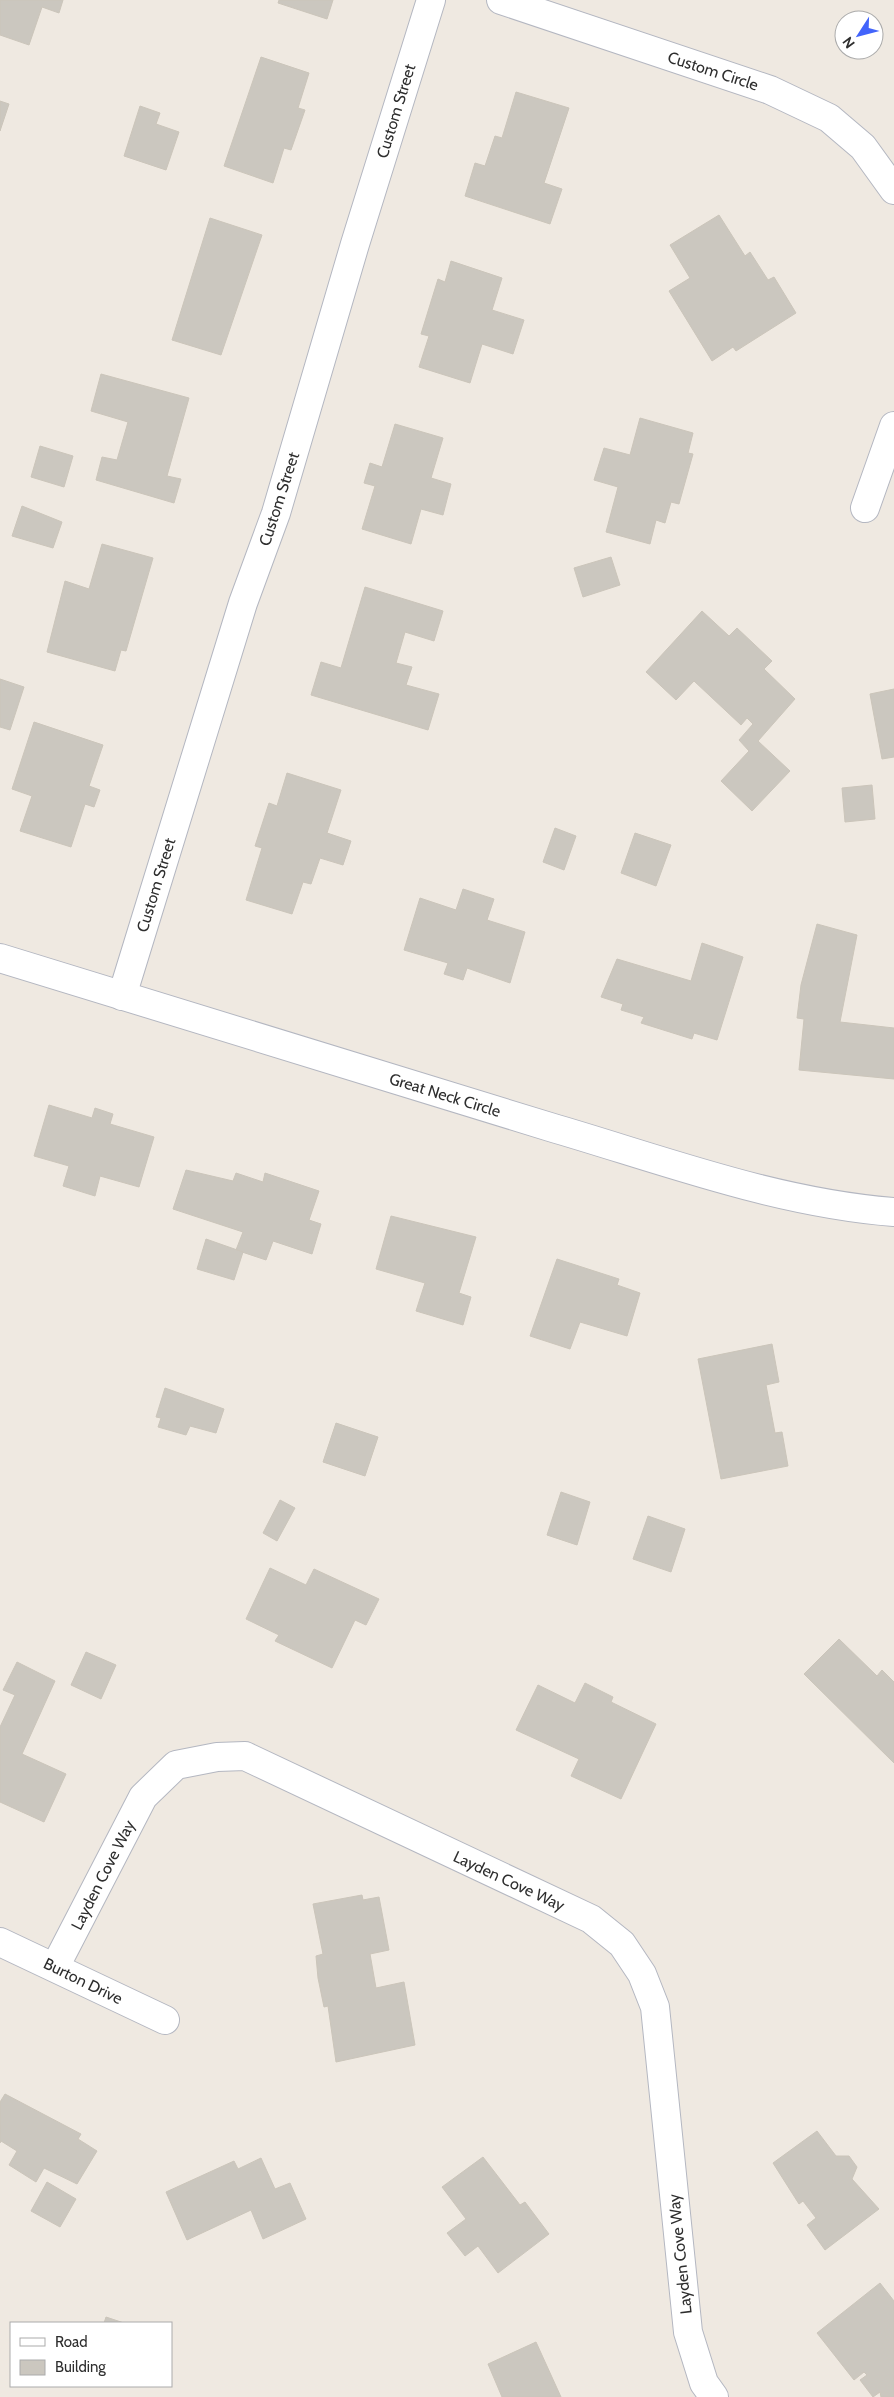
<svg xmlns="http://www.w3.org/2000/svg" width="894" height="2397" font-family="Cabin,sans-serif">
<rect width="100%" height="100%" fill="#efe9e1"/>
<g fill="#cbc7bf" stroke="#cbc5ba">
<polygon points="0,0 63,0 59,13 42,7 29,45 0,35"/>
<polygon points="279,0 333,0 327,19 278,3"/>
<polygon points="261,57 309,73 298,108 305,110 291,150 284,148 273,183 224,166"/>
<polygon points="516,92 569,108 544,183 562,189 550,224 465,196 475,163 485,166 495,136 502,138"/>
<polygon points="0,101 9,104 0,131"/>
<polygon points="140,106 160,113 156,124 179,132 166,170 124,156"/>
<polygon points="719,215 745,256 750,252 768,280 774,277 796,313 736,351 733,347 712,361 669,291 690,278 670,245"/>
<polygon points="210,218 262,235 221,355 172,340"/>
<polygon points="451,261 502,278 492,310 524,320 513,354 482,344 470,383 419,367 429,336 421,334 438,279 445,282"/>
<polygon points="101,374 189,398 167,476 181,479 174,503 96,480 102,457 117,460 128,422 91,411"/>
<polygon points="640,418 693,433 688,453 693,454 679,504 671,502 665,523 656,520 650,544 606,532 618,487 594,480 604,448 630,455"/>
<polygon points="395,424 443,438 431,478 451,484 443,515 421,509 411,544 362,529 375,486 364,483 370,463 382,467"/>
<polygon points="40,446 73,456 64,487 31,477"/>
<polygon points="22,506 62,522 53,548 12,536"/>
<polygon points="102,544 153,558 126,651 121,650 115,671 47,652 65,581 89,589"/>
<polygon points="611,557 620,585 583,597 574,568"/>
<polygon points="365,587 443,611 434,641 405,632 396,663 412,667 406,685 439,694 428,730 311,695 321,662 341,668"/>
<polygon points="702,611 729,636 737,628 772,661 764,669 795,699 758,741 790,771 752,811 721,781 749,751 739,740 753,724 747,718 741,725 694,681 676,700 646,672"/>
<polygon points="0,679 24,687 10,730 0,727"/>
<polygon points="894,689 894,757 882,759 870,694"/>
<polygon points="34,722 103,745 89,786 100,790 94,807 85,804 71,847 20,831 32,796 12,789"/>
<polygon points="287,773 341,790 327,833 351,841 343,865 320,858 311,884 303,882 292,914 246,900 262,848 255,846 269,803 277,806"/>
<polygon points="872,785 875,819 845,822 842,788"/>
<polygon points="555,828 576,836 564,870 543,862"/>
<polygon points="635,833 671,845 656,886 621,873"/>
<polygon points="463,889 494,899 487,920 525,932 510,983 467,968 463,980 444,974 448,963 404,950 420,898 456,910"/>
<polygon points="817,924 857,935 840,1022 894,1028 894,1079 799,1070 804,1019 797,1018 801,985"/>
<polygon points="702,943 743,957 717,1040 694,1033 692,1039 641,1023 644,1017 621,1010 623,1004 601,997 617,959 691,981"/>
<polygon points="49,1105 92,1118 95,1108 113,1114 110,1124 154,1137 139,1187 100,1176 95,1196 63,1186 69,1166 34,1156"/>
<polygon points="186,1170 233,1181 236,1173 263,1182 265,1173 319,1191 309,1220 321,1224 312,1254 273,1241 266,1260 236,1250 243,1232 173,1209"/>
<polygon points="391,1216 476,1237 459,1293 471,1297 463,1325 416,1311 425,1283 376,1269"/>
<polygon points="206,1239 243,1252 234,1280 197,1269"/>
<polygon points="557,1259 619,1279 617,1285 640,1293 627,1336 580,1322 570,1349 530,1336"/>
<polygon points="772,1344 779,1382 766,1385 775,1433 782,1432 788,1466 721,1479 698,1359"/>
<polygon points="165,1388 224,1409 216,1433 190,1426 186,1435 158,1427 161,1418 156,1417"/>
<polygon points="336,1423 378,1437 365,1476 323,1462"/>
<polygon points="561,1492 590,1502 577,1545 547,1535"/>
<polygon points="280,1500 295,1508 277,1541 263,1533"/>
<polygon points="648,1516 685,1529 671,1572 633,1559"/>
<polygon points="270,1568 306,1585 314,1569 379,1599 366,1625 355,1620 332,1668 275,1641 279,1635 246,1619"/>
<polygon points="839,1639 877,1676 882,1670 894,1682 894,1763 804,1674"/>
<polygon points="86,1652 116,1665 101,1699 71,1685"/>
<polygon points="17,1662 55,1681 22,1754 66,1774 44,1822 0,1802 0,1727 15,1695 3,1690"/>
<polygon points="585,1683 613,1697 611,1702 656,1724 621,1799 571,1776 579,1759 516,1730 538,1685 575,1703"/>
<polygon points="362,1895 363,1900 379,1897 389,1950 370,1954 376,1988 404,1982 415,2045 336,2062 328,2006 324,2007 318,1978 316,1956 323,1954 313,1904"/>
<polygon points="5,2094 81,2134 78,2139 97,2151 77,2184 44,2168 36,2182 9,2165 17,2151 1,2141 0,2143 0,2102"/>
<polygon points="817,2131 836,2156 849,2156 857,2167 852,2179 879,2209 825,2250 807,2225 816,2218 803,2201 799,2204 773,2163"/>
<polygon points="483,2157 520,2205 525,2202 549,2234 498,2273 478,2246 465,2256 447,2233 466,2219 442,2187"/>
<polygon points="261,2158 275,2189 290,2183 306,2219 263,2239 251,2210 187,2240 166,2192 234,2161 238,2169"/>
<polygon points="47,2182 76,2199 60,2227 31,2211"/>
<polygon points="880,2283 894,2301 894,2397 881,2397 880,2392 873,2397 860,2380 867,2375 864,2372 854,2380 817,2333"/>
<polygon points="106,2317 124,2323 104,2323"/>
<polygon points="536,2342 561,2397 502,2397 488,2364"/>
</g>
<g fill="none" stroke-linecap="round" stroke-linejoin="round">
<defs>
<g id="street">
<polyline points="501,0 770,90 829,118 863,147 894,190"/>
<polyline points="865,508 894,426"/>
<path d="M0 958C183 1015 366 1072 550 1127 663 1160 776 1203 894 1212"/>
<polyline points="122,996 243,603 276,513 355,244 431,0"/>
<polyline points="0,1942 165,2020"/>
<polyline points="55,1967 143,1797 176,1765 217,1757 245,1756 591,1919 622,1944 642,1974 655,2007 688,2332 704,2383 714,2397"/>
</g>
</defs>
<use href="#street" stroke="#b4b7c1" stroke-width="30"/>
<use href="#street" stroke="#fff" stroke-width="28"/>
</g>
<g text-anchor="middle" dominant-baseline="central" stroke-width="5" stroke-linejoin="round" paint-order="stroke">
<g font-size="16" fill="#2e2e2e" stroke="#fff">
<text transform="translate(713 71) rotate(18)">Custom Circle</text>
<text transform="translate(396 111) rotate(-73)">Custom Street</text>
<text transform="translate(279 499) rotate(-72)">Custom Street</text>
<text transform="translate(156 885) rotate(-73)">Custom Street</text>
<text transform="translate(445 1095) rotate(17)">Great Neck Circle</text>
<text transform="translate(103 1875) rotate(-63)">Layden Cove Way</text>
<text transform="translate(509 1881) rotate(25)">Layden Cove Way</text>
<text transform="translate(83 1981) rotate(26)">Burton Drive</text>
<text transform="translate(680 2254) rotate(-96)">Layden Cove Way</text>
</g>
</g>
<rect x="10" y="2322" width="162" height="65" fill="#ffffff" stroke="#ababab"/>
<rect x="20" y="2338" width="25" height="8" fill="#ffffff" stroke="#ababab"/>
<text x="55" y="2347" font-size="15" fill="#2e2e2e">Road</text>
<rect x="20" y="2360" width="25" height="15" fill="#cbc7bf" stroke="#ababab"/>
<text x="55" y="2372" font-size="15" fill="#2e2e2e">Building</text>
<g transform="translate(859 35) rotate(234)"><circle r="24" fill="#ffffff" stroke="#ababab"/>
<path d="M0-4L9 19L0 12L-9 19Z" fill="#4264fb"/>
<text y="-8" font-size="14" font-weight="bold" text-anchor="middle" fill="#2e2e2e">N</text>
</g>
</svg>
